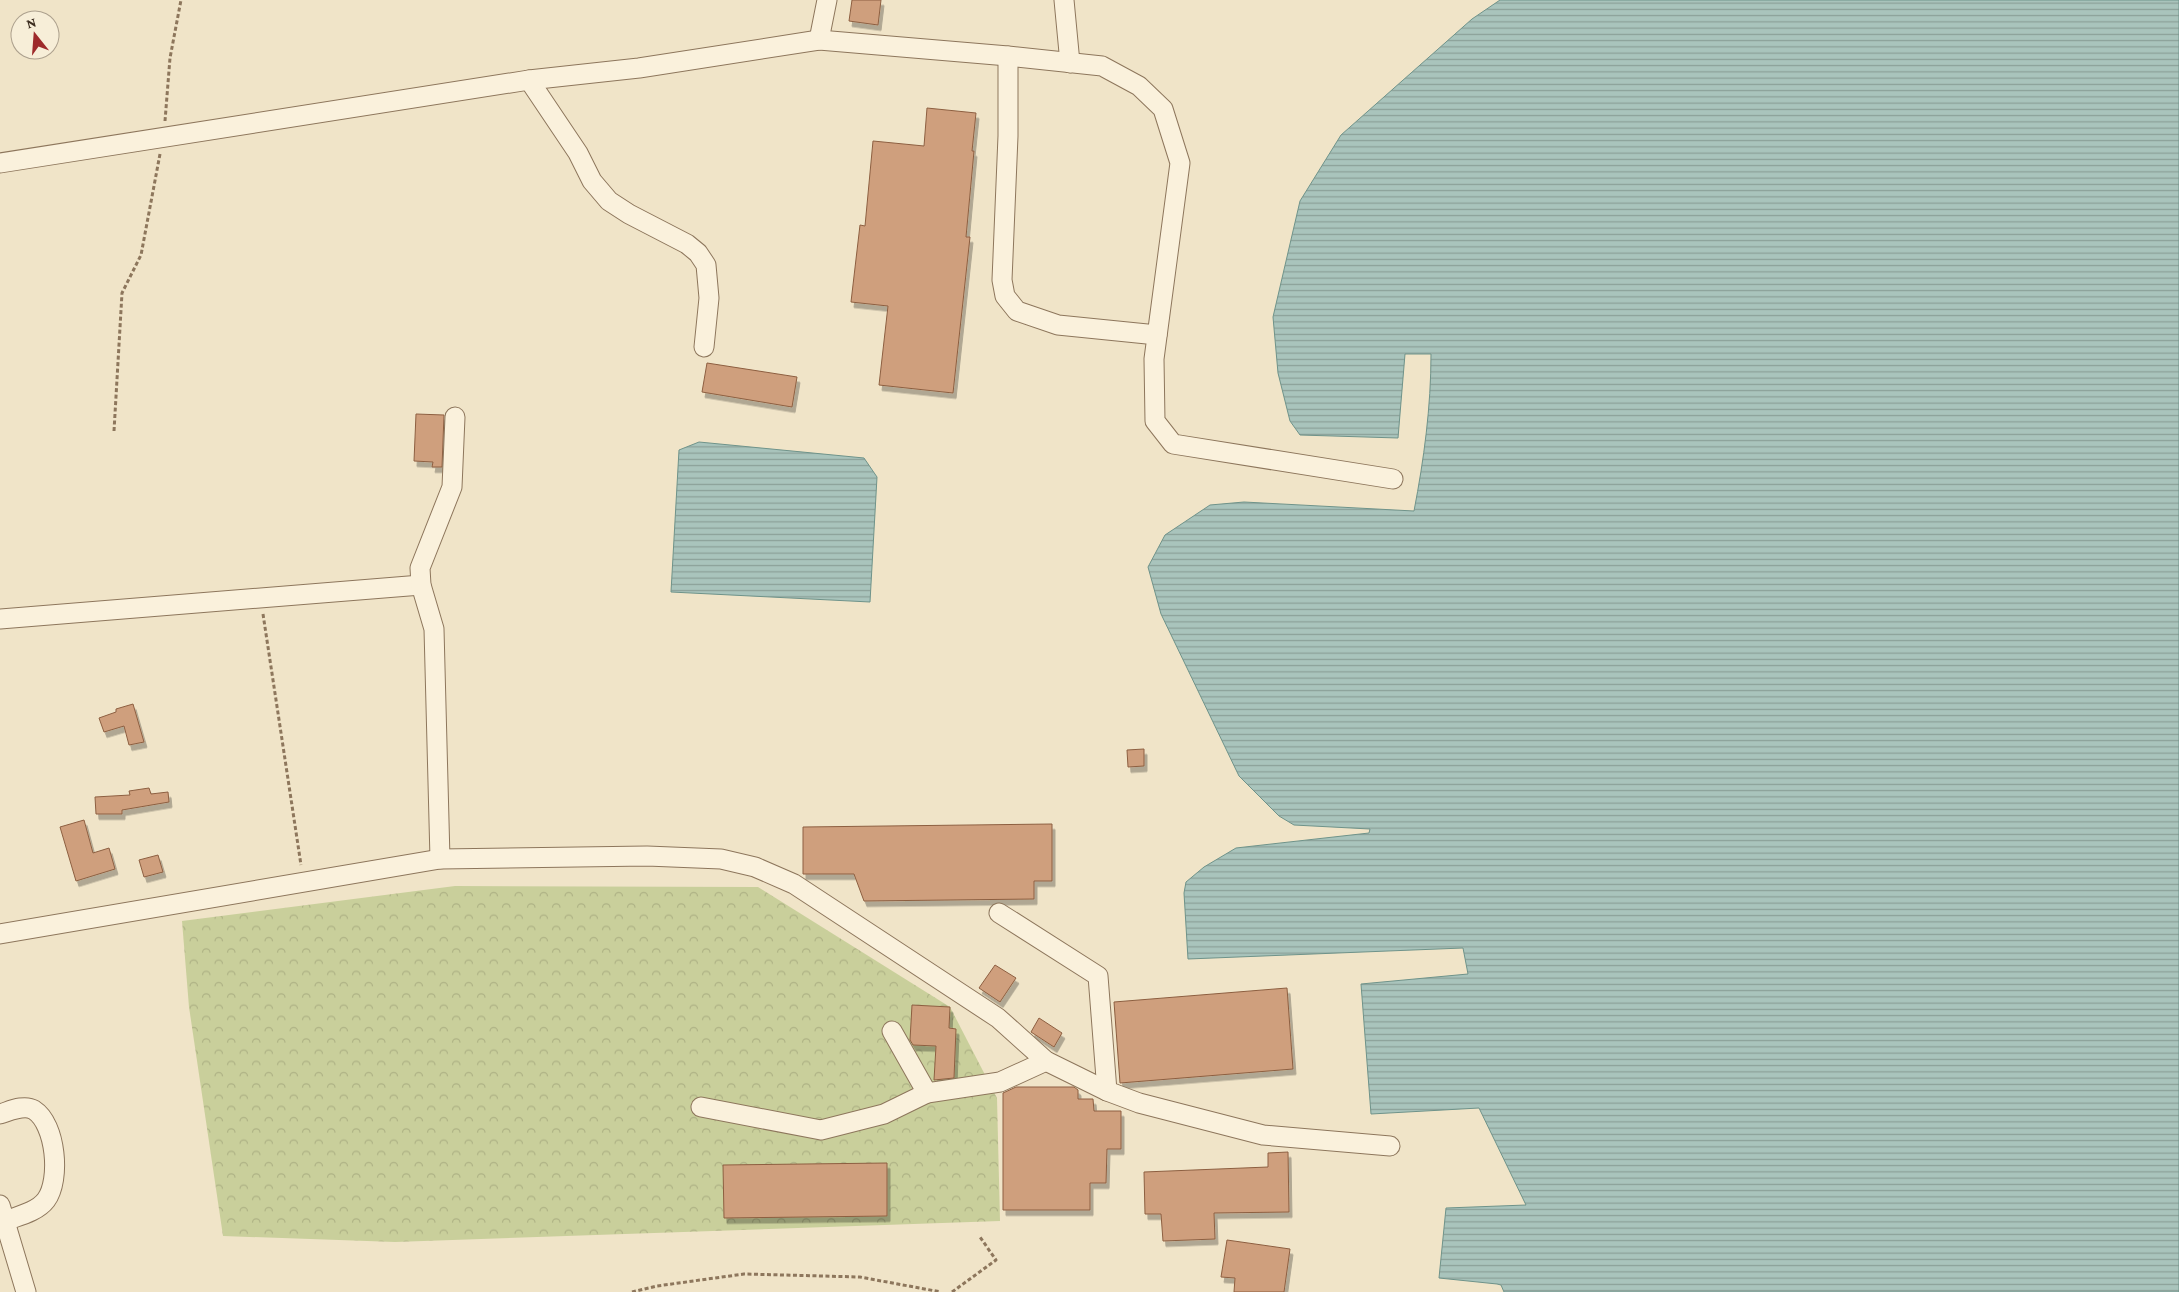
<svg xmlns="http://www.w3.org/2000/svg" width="2179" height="1292" font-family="'Crimson Pro',serif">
<defs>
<pattern id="forest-crowns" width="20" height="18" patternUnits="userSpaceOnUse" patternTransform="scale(1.25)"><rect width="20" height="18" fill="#c9cf9b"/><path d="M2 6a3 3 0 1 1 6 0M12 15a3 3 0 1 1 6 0" fill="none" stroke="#aeb285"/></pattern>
<pattern id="water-rules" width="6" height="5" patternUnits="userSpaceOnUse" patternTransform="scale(1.25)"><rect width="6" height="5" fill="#a9c4bc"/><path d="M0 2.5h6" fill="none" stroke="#8ba098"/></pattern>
<filter id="shadow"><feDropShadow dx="3" dy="5.5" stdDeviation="0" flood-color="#0004"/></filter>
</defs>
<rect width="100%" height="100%" fill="#f0e4c8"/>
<polygon fill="url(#forest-crowns)" points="455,886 758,887 950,1007 997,1098 1000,1221 395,1242 223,1236 189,1007 182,921"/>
<g fill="url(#water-rules)" stroke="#6f938a">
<path d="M1500 0H2179V1292H1504L1501 1285 1497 1284 1439 1278 1446 1208 1526 1205 1479 1108 1371 1114 1361 984 1468 974 1463 948 1188 959 1184 893 1186 882 1204 867 1236 848 1369 833 1370 829 1294 825 1279 816 1239 776 1161 614 1148 567 1165 535 1210 505 1244 502 1414 511C1424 459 1431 407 1431 354H1405L1398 438 1300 435 1290 421 1278 373 1273 317 1300 201 1341 135 1472 19Z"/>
<polygon points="699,442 864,458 877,477 870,602 671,592 679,450"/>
</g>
<g fill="#cf9f7d" stroke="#8d5f41" filter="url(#shadow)">
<polygon points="852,0 881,0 878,25 849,21"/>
<polygon points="927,108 976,113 972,151 974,151 966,237 970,237 953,393 879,385 888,306 851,302 860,225 865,226 873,141 924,146"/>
<polygon points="707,363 797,377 792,407 702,392"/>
<polygon points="416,414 444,415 442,467 432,467 433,462 414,461"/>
<polygon points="133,704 144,742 129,745 124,726 104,732 99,718 116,712 116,709"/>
<polygon points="1144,749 1144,766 1128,767 1127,750"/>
<polygon points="149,788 151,794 168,792 169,802 122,810 122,814 96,814 95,797 130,795 129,791"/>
<polygon points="84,820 93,853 109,848 115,869 76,881 60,827"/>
<polygon points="1052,824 1052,881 1034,881 1034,899 864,901 854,874 803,874 803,827"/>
<polygon points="158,855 163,872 144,877 139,860"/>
<polygon points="995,965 1016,978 1000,1002 979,988"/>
<polygon points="1287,988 1293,1069 1120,1083 1114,1002"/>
<polygon points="912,1005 950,1007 949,1028 956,1029 954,1078 934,1080 936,1046 913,1045 910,1040"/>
<polygon points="1039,1018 1062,1033 1054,1047 1031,1032"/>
<polygon points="1016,1087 1074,1087 1078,1090 1078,1099 1093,1099 1094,1111 1121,1111 1121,1149 1107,1149 1106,1183 1090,1183 1090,1210 1003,1210 1003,1093"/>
<polygon points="1288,1152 1289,1212 1214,1213 1215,1239 1163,1241 1161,1214 1145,1214 1144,1172 1268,1167 1268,1153"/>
<polygon points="887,1163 887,1216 724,1218 723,1165"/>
<polygon points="1227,1240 1290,1249 1284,1292 1234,1292 1235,1278 1221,1277"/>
</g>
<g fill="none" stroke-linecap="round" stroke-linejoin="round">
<defs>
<g id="minor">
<polyline points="1064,0 1070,63"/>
<polyline points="819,40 827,0"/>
<polyline points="1008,56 1008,136 1002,280 1005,296 1017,311 1058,325 1157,335"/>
<polyline points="529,80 578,153 592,181 609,201 629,214 687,244 698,253 706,265 709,298 704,347"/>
<polyline points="0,163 529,80 639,68 819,40 1008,56 1102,66 1139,86 1163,109 1180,163 1154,359 1155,421 1173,444 1393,479"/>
<polyline points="0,619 421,585"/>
<polyline points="440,859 434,629 421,585 420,568 452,487 455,417"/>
<polyline points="999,913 1098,976 1107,1091"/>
<polyline points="0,934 440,859 647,856 721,859 755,867 794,884 998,1018 1046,1061 1107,1091 1139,1103 1263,1135 1390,1146"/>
<polyline points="892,1031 927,1093 1000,1082 1046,1061"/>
<polyline points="701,1107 821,1130 884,1114 927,1093"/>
<path d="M0 1114C10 1111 24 1104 34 1110 56 1124 61 1180 46 1200 37 1212 18 1216 5 1221"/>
<polyline points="0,1205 26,1292"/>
</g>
</defs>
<use href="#minor" stroke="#8d765c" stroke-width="21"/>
<g stroke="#8d765c" stroke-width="3" stroke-dasharray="4 2.5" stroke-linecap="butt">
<polyline points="165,121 170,58 181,0"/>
<polyline points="114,431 122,293 141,255 160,154"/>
<polyline points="263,614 301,865"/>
<polyline points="632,1292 657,1286 744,1274 860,1277 941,1292"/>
<polyline points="952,1292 996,1260 980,1237"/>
</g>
<use href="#minor" stroke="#faf1dc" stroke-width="19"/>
</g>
<g transform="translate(35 35) rotate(343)"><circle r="24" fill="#f7eed8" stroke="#ada18e"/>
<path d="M0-4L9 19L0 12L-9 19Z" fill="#9e2a2b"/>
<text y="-8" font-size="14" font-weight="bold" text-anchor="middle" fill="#3d2e20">N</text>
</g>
</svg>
